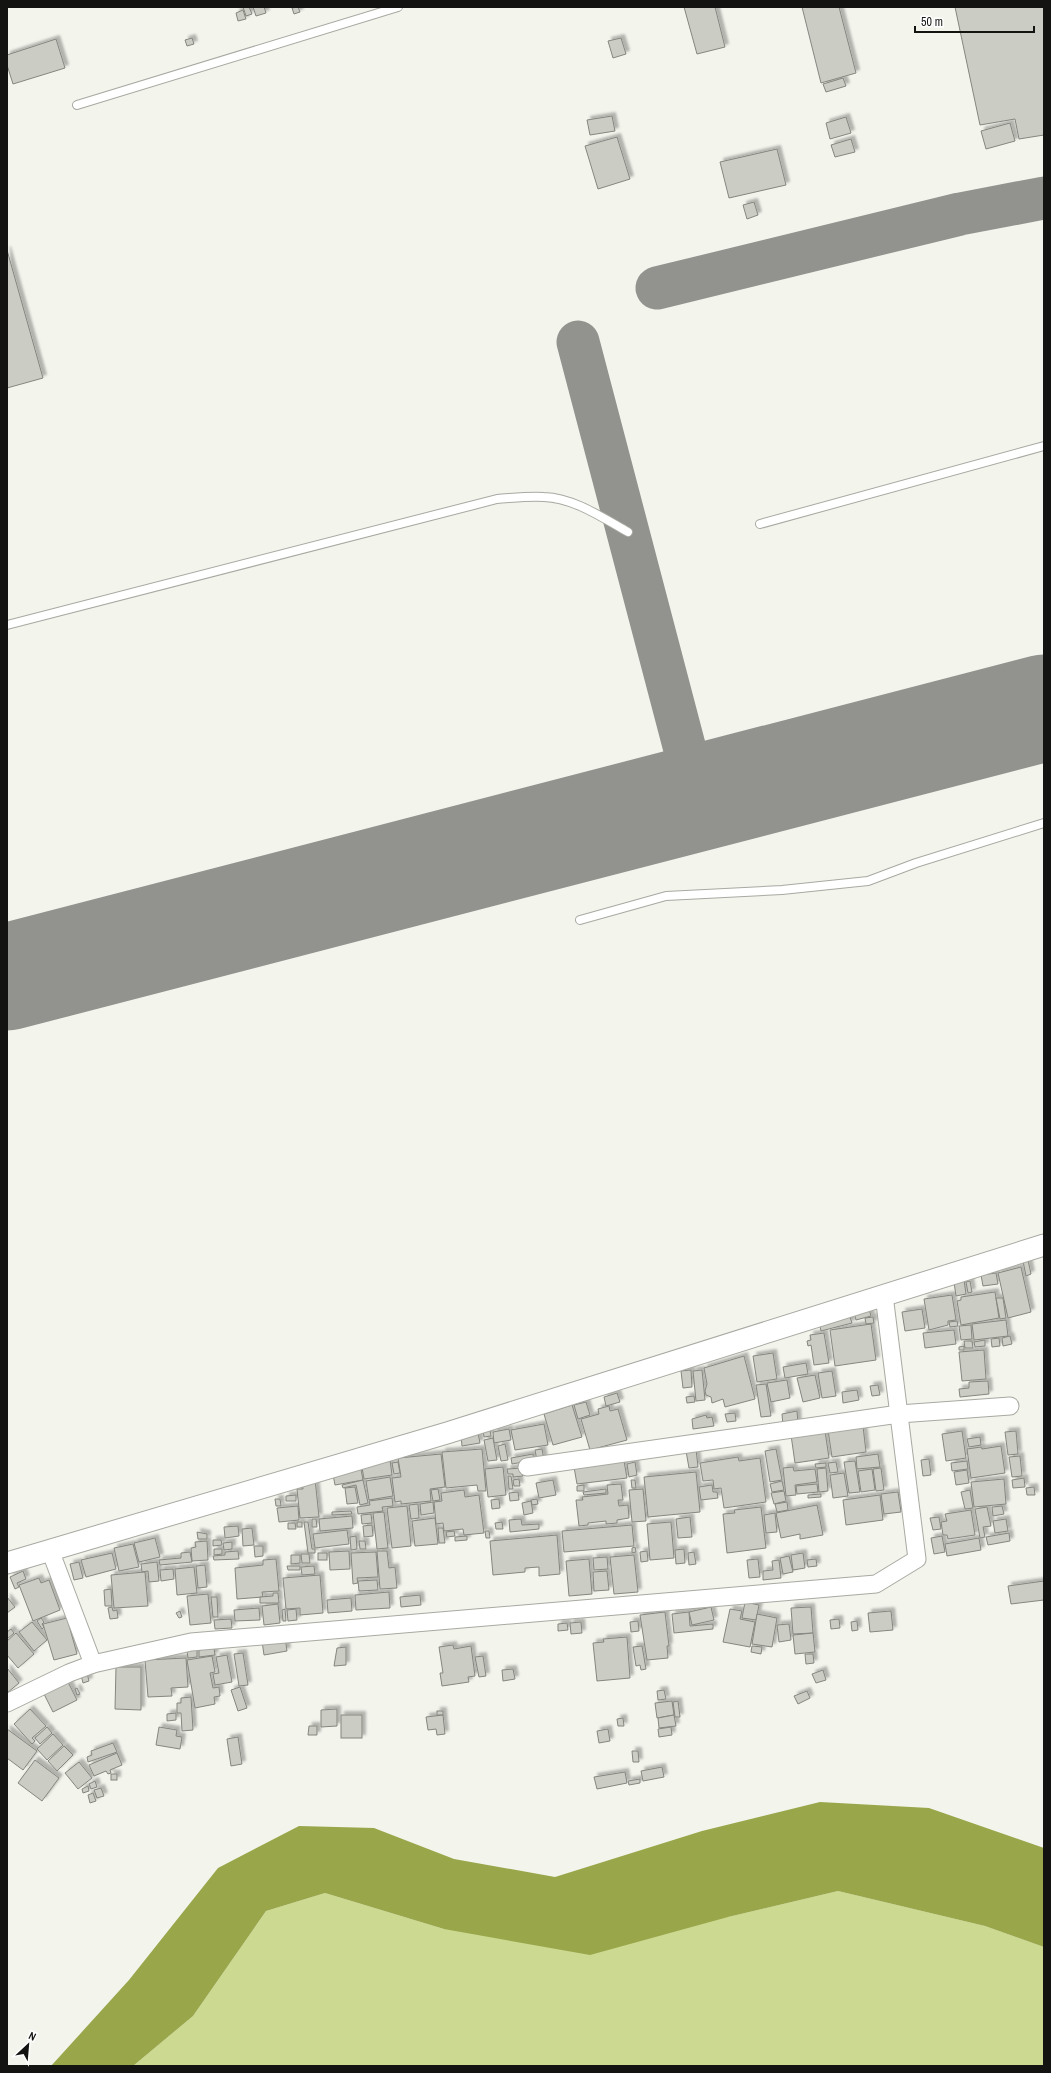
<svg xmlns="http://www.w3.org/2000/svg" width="1051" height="2073" font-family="'Archivo Narrow',sans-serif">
<defs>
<filter id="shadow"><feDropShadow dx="3.5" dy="-3.5" stdDeviation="1" flood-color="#0004"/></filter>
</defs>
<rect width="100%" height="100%" fill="#f3f4ec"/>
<polygon fill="#ccd991" points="838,1891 985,1926 1044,1947 1044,2066 133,2066 193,2016 266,1911 325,1893 444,1929 728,1917"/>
<polygon fill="#99a64a" points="820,1802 929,1808 1044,1848 1044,1947 985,1926 838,1891 728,1917 590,1955 444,1929 325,1893 266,1911 193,2016 133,2066 51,2066 129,1980 218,1868 299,1826 374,1828 454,1859 555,1877 702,1831"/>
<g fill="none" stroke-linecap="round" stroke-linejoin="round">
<g stroke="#92938e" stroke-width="43">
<polyline points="657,288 960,214 1044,198"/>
<polyline points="578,342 698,799"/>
</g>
<polyline stroke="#92938e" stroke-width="107" points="7,977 1044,708"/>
</g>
<g fill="#cbccc4" stroke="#85867f" filter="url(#shadow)">
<polygon points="243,7 249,7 252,14 246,16"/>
<polygon points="253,7 264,7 266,13 256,16"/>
<polygon points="298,7 300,12 294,14 292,8"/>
<polygon points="684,7 715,7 725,47 697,54"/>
<polygon points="802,7 839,7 856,73 821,83"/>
<polygon points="955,7 1044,7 1044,135 1019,139 1015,119 980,125"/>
<polygon points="243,10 246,19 238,21 236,13"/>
<polygon points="192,38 194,44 187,46 185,40"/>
<polygon points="621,38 626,54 613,58 608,41"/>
<polygon points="56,39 65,68 13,84 7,65 7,55"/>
<polygon points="843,78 846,86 826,92 823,84"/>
<polygon points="612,116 615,131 590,135 587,120"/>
<polygon points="846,117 851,133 830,139 826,123"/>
<polygon points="1010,123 1015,141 986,149 981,131"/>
<polygon points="617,137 630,179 598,189 585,146"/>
<polygon points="851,139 855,152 835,157 831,145"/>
<polygon points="777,149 786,185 729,198 720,162"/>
<polygon points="754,202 758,215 747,219 743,205"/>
<polygon points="7,250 43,378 7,388"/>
<polygon points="1028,1260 1031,1274 1026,1276 1023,1261"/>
<polygon points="1021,1267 1031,1312 1008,1318 998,1273"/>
<polygon points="996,1273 998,1284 983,1286 981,1275"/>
<polygon points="964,1280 966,1294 956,1296 954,1282"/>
<polygon points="970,1281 972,1292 968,1293 966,1282"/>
<polygon points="995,1292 999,1318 961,1325 957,1301 961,1300 961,1297"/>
<polygon points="952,1295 956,1320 948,1321 948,1325 929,1330 924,1299"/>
<polygon points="996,1298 1003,1298 1006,1318 1000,1319"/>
<polygon points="869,1309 871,1316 856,1320 854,1312"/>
<polygon points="922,1309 925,1328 905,1331 902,1312"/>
<polygon points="849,1314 852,1323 821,1331 819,1322"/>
<polygon points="873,1317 874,1323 866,1324 865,1318"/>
<polygon points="1006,1320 1008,1336 974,1340 972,1324"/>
<polygon points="957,1321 958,1326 950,1327 949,1322"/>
<polygon points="871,1324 876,1360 835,1366 830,1330"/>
<polygon points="971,1325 972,1339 961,1340 959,1326"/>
<polygon points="954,1330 956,1344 925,1348 923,1333"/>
<polygon points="824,1333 829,1363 814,1365 811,1345 808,1346 807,1341 811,1340 810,1335"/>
<polygon points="1010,1336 1012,1344 1003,1346 1002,1338"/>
<polygon points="999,1338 1000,1346 992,1347 991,1339"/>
<polygon points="985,1340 985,1346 975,1347 974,1342"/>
<polygon points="964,1341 972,1341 973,1348 965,1348"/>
<polygon points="964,1346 964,1350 959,1350 959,1347"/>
<polygon points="984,1350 986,1379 962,1381 959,1352"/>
<polygon points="773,1353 777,1379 757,1382 753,1356"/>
<polygon points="744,1356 755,1399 725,1407 723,1399 712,1403 711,1397 706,1395 705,1391 707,1384 704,1368"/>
<polygon points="806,1363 808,1374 785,1378 783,1367"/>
<polygon points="691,1370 692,1387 683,1388 681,1371"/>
<polygon points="702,1370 705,1400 696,1401 693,1371"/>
<polygon points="832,1371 836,1396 822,1398 818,1373"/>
<polygon points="815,1375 820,1398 803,1402 797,1378"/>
<polygon points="787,1380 790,1398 771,1402 767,1383"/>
<polygon points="988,1381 989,1394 960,1397 959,1389 969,1388 969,1382"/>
<polygon points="766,1384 771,1416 761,1417 756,1385"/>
<polygon points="878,1385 880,1395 872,1396 870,1386"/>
<polygon points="857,1390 859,1400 843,1403 842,1392"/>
<polygon points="617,1393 620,1402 606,1406 604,1397"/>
<polygon points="694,1396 695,1402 687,1403 686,1397"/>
<polygon points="586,1402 590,1415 578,1419 574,1405"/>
<polygon points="572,1405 582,1437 553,1445 544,1414"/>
<polygon points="609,1406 610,1411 618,1409 627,1440 590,1450 581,1419 599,1414 598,1409"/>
<polygon points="797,1411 798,1424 783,1426 782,1414"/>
<polygon points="735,1413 736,1421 727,1422 725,1414"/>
<polygon points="706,1415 707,1418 712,1417 714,1426 693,1429 692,1419"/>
<polygon points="544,1424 548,1445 515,1450 511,1430"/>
<polygon points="863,1426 866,1452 832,1457 828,1430"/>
<polygon points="509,1429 511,1440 494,1443 493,1432"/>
<polygon points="490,1430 491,1436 484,1437 483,1431"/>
<polygon points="825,1431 829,1458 795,1463 791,1435"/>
<polygon points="962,1431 966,1458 946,1461 942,1434"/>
<polygon points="1016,1431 1018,1454 1008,1455 1005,1432"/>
<polygon points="478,1433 480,1443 462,1446 461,1436"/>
<polygon points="980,1437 981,1445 969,1447 967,1439"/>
<polygon points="493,1438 497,1460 488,1461 484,1440"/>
<polygon points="505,1444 508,1460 501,1461 498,1446"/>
<polygon points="1001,1446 1005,1473 971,1478 967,1449 981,1447 982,1449"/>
<polygon points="482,1449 486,1491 478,1491 477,1485 446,1488 442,1452"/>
<polygon points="542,1449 544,1460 537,1461 535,1450"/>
<polygon points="696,1449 698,1467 689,1468 686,1451"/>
<polygon points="776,1449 782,1480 770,1482 765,1451"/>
<polygon points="441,1454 445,1487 430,1489 431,1501 401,1504 401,1501 395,1502 392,1478 401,1477 398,1458"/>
<polygon points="533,1454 534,1460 512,1464 511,1458"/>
<polygon points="878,1454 880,1467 857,1469 856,1457"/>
<polygon points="1020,1456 1022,1476 1012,1477 1009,1457"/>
<polygon points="738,1457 739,1461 760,1458 766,1502 724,1508 721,1488 714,1489 713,1480 703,1481 700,1463"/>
<polygon points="929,1459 931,1475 923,1476 921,1460"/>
<polygon points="390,1460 392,1475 364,1479 361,1462"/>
<polygon points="624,1461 627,1478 577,1484 574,1467"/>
<polygon points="855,1461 860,1492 849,1493 844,1462"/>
<polygon points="967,1461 968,1469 952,1471 951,1463"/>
<polygon points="398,1462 400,1473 394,1474 392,1463"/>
<polygon points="635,1462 637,1475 629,1477 627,1464"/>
<polygon points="836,1462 838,1472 830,1473 828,1463"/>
<polygon points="826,1463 826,1467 816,1468 815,1464"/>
<polygon points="360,1464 363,1480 335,1485 332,1469"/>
<polygon points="503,1467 506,1495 488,1497 485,1469"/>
<polygon points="793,1467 794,1471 815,1469 817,1482 795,1485 796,1495 786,1496 783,1468"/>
<polygon points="522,1468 523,1476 513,1477 513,1474 508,1474 507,1469"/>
<polygon points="826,1468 828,1491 819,1492 817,1469"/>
<polygon points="881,1468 884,1490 876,1491 873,1469"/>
<polygon points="872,1469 875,1490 861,1492 858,1471"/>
<polygon points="967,1470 969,1483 956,1485 954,1472"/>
<polygon points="696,1472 700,1512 648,1517 644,1477"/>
<polygon points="844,1473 848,1496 833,1498 830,1475"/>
<polygon points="508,1476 511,1476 513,1489 509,1489"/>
<polygon points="390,1477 393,1496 369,1500 366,1481"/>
<polygon points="1024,1478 1025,1487 1013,1488 1012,1480"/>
<polygon points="315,1479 319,1517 300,1518 297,1489 303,1489 302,1481"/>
<polygon points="519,1479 520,1486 514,1486 513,1480"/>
<polygon points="1004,1479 1006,1504 974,1507 971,1482"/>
<polygon points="363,1480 368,1503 360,1505 356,1485 343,1488 342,1485"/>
<polygon points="553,1480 556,1495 539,1498 536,1483"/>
<polygon points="631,1480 635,1480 636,1488 632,1488"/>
<polygon points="782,1481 784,1490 772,1492 770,1484"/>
<polygon points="621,1484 623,1500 618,1500 619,1506 628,1505 629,1518 617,1520 617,1523 606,1524 606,1521 588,1523 588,1525 579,1526 576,1500 583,1500 582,1497 608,1494 607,1485"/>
<polygon points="817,1484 818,1492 797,1494 796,1486"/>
<polygon points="584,1485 584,1491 577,1491 577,1486"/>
<polygon points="712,1485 713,1492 717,1492 718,1498 701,1500 699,1487"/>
<polygon points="355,1487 358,1503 347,1504 345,1488"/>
<polygon points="1034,1487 1035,1495 1027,1495 1026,1488"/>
<polygon points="438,1489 440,1500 433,1501 431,1490"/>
<polygon points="606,1489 606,1493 584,1495 583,1492"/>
<polygon points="643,1489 646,1521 632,1522 629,1490"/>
<polygon points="464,1490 465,1497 479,1495 484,1533 464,1535 463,1529 444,1531 443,1523 436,1524 434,1502 442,1501 441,1493"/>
<polygon points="970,1490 973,1508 965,1509 961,1492"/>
<polygon points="784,1491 786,1501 774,1504 771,1493"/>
<polygon points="518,1492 519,1500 510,1501 509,1493"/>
<polygon points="898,1492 901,1512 884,1514 881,1494"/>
<polygon points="821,1494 821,1497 808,1498 808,1495"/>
<polygon points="296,1495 296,1501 286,1501 286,1496"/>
<polygon points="880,1495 883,1520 846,1525 843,1500"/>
<polygon points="392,1498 393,1506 382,1507 383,1511 358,1514 357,1507 370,1505 369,1501"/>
<polygon points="275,1499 280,1499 281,1506 276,1506"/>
<polygon points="499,1499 500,1508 492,1509 491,1500"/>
<polygon points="537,1499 538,1504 532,1505 531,1500"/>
<polygon points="531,1501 533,1513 524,1515 522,1503"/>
<polygon points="433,1502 434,1513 421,1515 420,1504"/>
<polygon points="787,1502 788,1510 777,1512 775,1504"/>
<polygon points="418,1504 419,1518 411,1519 409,1505"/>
<polygon points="817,1505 823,1535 800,1539 800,1534 781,1538 776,1513"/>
<polygon points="298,1506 299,1520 279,1522 277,1508"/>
<polygon points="407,1506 411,1546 392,1548 387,1508"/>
<polygon points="1002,1506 1004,1514 993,1516 992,1507"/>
<polygon points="761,1507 766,1548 727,1553 723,1514 735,1513 734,1510"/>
<polygon points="987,1507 991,1526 983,1527 985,1537 980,1538 975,1509"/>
<polygon points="971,1510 975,1535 948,1539 947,1535 943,1535 941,1522 947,1521 945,1514"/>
<polygon points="351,1511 352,1514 332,1515 332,1512"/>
<polygon points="384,1512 388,1548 377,1549 373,1513"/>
<polygon points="775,1513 777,1532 766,1533 764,1515"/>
<polygon points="371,1514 372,1523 362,1524 361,1515"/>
<polygon points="352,1516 353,1528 320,1531 319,1519"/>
<polygon points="690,1517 692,1537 678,1538 676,1519"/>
<polygon points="939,1517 941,1529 933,1530 930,1518"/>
<polygon points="435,1518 438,1544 415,1546 412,1521"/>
<polygon points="312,1519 316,1519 317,1527 312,1527"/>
<polygon points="521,1519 522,1525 539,1524 539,1529 510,1532 509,1520"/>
<polygon points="1006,1519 1008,1531 995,1533 993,1521"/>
<rect x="297" y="1522" width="5" height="5"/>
<polygon points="304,1522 308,1522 312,1549 315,1549 315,1553 308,1553"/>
<polygon points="502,1522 503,1529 496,1529 495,1523"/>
<polygon points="671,1522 674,1558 650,1560 647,1524"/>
<polygon points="288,1523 295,1523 296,1529 288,1529"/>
<polygon points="372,1525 373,1536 364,1537 363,1526"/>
<polygon points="632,1525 634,1546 564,1552 562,1531"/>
<polygon points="238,1526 239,1536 225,1538 224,1527"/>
<polygon points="252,1528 254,1545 243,1546 242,1529"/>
<polygon points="438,1528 443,1528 445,1543 439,1543"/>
<polygon points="347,1530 349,1544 315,1548 313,1534"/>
<polygon points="454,1531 455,1536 447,1537 446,1532"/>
<polygon points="485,1531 489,1531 490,1538 486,1538"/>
<polygon points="197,1532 207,1534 207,1539 198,1539"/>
<polygon points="1009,1533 1010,1541 988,1545 986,1537"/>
<polygon points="557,1535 560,1574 539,1576 539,1567 525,1568 525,1572 493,1575 490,1541"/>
<polygon points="356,1536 357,1549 351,1550 350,1537"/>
<polygon points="467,1536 467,1540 455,1541 455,1537"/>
<polygon points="942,1536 945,1552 934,1554 931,1538"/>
<polygon points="155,1538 160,1557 139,1562 134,1543"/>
<polygon points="979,1538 981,1550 947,1556 945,1544"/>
<polygon points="213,1540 221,1540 222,1545 213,1546"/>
<polygon points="207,1541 208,1560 192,1561 191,1548 196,1547 195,1542"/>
<polygon points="359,1541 365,1541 366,1549 360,1549"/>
<polygon points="232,1542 232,1549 224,1550 223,1543"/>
<polygon points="133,1544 139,1567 119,1571 114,1548"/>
<polygon points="254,1546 263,1546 263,1556 255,1557"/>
<polygon points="635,1547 636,1552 632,1553 632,1548"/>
<polygon points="214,1549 222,1549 222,1554 214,1555"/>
<polygon points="684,1549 685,1563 676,1564 675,1550"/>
<polygon points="238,1551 239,1559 214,1560 213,1556 225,1555 225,1552"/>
<polygon points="349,1551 350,1569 330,1570 329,1552"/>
<polygon points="377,1551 387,1551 389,1568 395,1567 397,1588 380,1589"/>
<polygon points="647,1551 648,1561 641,1562 640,1552"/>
<polygon points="190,1552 192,1562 160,1565 159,1560 181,1558 181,1553"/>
<polygon points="376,1552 378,1577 357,1578 358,1583 353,1584 351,1553"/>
<polygon points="694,1552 696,1564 689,1565 688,1553"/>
<polygon points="112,1553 116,1569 86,1577 81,1560"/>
<rect x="318" y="1553" width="9" height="7"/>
<polygon points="803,1553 805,1568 793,1570 791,1555"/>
<polygon points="301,1554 309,1554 310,1563 302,1563"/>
<polygon points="291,1555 300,1555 300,1563 291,1564"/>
<polygon points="634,1555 638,1592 614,1594 610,1557"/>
<polygon points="789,1556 793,1572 783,1574 780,1558"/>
<polygon points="607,1557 608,1569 594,1570 593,1558"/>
<polygon points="276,1559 279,1591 262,1592 263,1597 237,1599 235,1568 263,1565 263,1560"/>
<polygon points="589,1559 592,1594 569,1596 566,1561"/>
<polygon points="758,1559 760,1577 749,1578 747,1560"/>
<polygon points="816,1559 817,1566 808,1567 807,1560"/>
<polygon points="779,1560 781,1578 763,1580 763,1571 773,1570 772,1561"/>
<polygon points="79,1562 83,1578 74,1580 70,1564"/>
<polygon points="157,1562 159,1581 149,1582 148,1571 142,1572 141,1564"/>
<polygon points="205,1565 207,1587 198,1588 196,1566"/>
<polygon points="287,1566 300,1566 300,1570 288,1570"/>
<polygon points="314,1566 315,1574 302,1575 301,1567"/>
<polygon points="194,1567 197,1593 177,1595 175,1569"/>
<polygon points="173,1569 174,1579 161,1581 160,1570"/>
<polygon points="23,1571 26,1579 17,1583 19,1587 15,1589 10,1577"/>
<polygon points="607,1571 609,1590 594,1591 593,1572"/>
<polygon points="145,1572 148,1606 114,1608 111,1575"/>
<polygon points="320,1575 323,1613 300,1615 300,1608 286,1609 283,1578"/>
<polygon points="39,1578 41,1583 49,1580 60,1610 33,1621 19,1585"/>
<polygon points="377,1580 378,1590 359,1591 358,1581"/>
<polygon points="1044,1581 1044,1600 1011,1604 1008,1586"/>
<polygon points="111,1589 112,1606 105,1606 104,1590"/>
<polygon points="389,1592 390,1608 356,1610 355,1595"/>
<polygon points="273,1593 278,1593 279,1603 260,1603 260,1597 273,1596"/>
<polygon points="208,1594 211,1623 190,1625 187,1596"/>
<polygon points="420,1595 421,1605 401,1607 400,1597"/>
<polygon points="7,1597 15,1607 7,1613"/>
<polygon points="211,1597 217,1597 218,1617 213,1617"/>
<polygon points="351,1598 352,1611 328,1613 327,1600"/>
<polygon points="745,1602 759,1605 756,1620 742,1618"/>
<polygon points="278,1604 280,1623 264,1625 262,1606"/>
<polygon points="112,1607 113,1611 117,1610 118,1618 110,1619 108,1608"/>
<polygon points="711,1607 714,1620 692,1625 689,1612"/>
<polygon points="811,1607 813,1633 793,1634 791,1608"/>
<polygon points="259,1608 260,1620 235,1621 234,1610"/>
<polygon points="285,1609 286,1621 283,1621 282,1610"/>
<polygon points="296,1609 297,1620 288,1621 287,1610"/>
<polygon points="730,1609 742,1611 740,1619 755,1622 750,1647 723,1642"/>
<polygon points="180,1611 182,1617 179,1618 176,1613"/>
<polygon points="891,1611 893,1630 870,1632 868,1613"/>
<polygon points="665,1612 669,1646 667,1646 668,1658 647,1660 640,1615"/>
<polygon points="689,1612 690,1626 713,1624 713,1629 674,1633 672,1614"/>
<polygon points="757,1614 777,1618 772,1647 752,1644"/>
<polygon points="41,1618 44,1622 42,1624 44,1627 42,1629 37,1621"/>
<polygon points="67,1618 77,1654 54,1660 43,1624"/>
<polygon points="231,1619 232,1628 215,1629 214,1620"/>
<polygon points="839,1619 840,1628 831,1629 830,1620"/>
<polygon points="638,1621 639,1631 631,1632 630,1622"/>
<polygon points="857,1621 858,1630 852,1631 851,1622"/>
<polygon points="32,1622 47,1640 34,1651 19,1632"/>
<polygon points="581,1622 582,1633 571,1634 570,1623"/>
<polygon points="567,1623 568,1630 558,1631 558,1624"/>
<polygon points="789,1624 791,1640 779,1642 777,1625"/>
<polygon points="11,1629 14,1633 7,1639 7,1632"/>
<polygon points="16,1633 34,1654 18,1668 7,1655 7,1641"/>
<polygon points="813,1633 815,1652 795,1654 793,1635"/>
<polygon points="285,1637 287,1651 264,1655 262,1641"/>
<polygon points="627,1637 630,1678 597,1681 593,1643 604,1642 603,1639"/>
<polygon points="453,1645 454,1649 471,1646 475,1676 468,1677 469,1682 442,1686 440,1673 443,1673 439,1647"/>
<polygon points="642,1646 646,1669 641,1670 640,1665 636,1666 633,1647"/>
<polygon points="752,1646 762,1647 761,1654 751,1652"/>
<polygon points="346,1647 346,1665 334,1666 337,1648"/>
<polygon points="214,1648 215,1655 199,1657 199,1650"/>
<polygon points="197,1650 197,1657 188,1658 187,1651"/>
<polygon points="243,1653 248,1685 239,1686 234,1654"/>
<polygon points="805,1654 813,1654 814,1663 806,1664"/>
<polygon points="227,1655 232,1682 215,1685 213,1674 219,1673 216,1657"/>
<polygon points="212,1656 215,1672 210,1673 213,1688 219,1687 220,1696 214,1697 215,1704 195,1708 187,1660"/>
<polygon points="483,1656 486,1676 479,1677 475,1657"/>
<polygon points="186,1658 188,1687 171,1688 172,1696 148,1697 145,1660"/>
<polygon points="116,1667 141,1667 141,1710 115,1709"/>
<polygon points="7,1668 19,1683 7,1693"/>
<polygon points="513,1669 515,1679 503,1681 502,1670"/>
<polygon points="823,1670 826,1680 816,1683 812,1674"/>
<polygon points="87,1673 89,1681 83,1683 81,1675"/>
<polygon points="67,1680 77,1700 53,1712 43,1692"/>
<polygon points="240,1687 247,1708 238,1711 231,1690"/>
<polygon points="77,1688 80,1694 77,1695 75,1689"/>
<polygon points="664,1690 666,1699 658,1700 657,1691"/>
<polygon points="807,1691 810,1698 798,1704 794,1696"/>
<polygon points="191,1697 193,1730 182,1731 181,1713 177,1713 177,1703 181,1703 181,1698"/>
<polygon points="672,1701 674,1715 657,1718 655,1703"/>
<polygon points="678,1701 680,1717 675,1717 673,1702"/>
<polygon points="30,1709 46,1726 32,1738 35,1741 32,1744 14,1724"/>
<polygon points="337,1709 337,1726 321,1727 321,1710"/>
<rect x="437" y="1711" width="6" height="4"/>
<polygon points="176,1713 176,1720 167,1721 167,1714"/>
<rect x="341" y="1715" width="21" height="23"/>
<polygon points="443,1715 445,1734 437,1735 436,1729 428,1730 426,1717"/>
<polygon points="674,1715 676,1726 659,1728 658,1718"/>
<polygon points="623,1718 624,1726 618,1726 617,1719"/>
<polygon points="309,1726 317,1726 317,1735 308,1735"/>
<polygon points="47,1727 52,1733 40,1744 35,1738"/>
<polygon points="159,1727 177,1730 176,1736 182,1737 180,1749 156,1745"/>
<polygon points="671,1727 672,1735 659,1737 658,1729"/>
<polygon points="7,1729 37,1751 23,1770 7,1758"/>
<polygon points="608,1729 610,1741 599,1743 597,1731"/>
<polygon points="53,1734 63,1745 47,1760 37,1749"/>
<polygon points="238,1737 242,1764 231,1766 227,1739"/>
<polygon points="113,1743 117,1752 88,1762 87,1757 92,1755 91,1751"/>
<polygon points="64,1746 73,1755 57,1771 48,1761"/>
<polygon points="632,1751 638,1751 639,1762 633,1762"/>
<polygon points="117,1753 122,1765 110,1770 111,1773 108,1774 106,1771 94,1776 89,1765"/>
<polygon points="35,1760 59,1778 42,1801 18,1783"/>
<polygon points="79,1762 92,1778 78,1789 65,1773"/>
<polygon points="662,1767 664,1777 643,1781 641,1771"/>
<polygon points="625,1772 627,1783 597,1789 594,1777"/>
<rect x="111" y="1774" width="6" height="6"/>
<polygon points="640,1779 640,1783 629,1785 628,1781"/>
<polygon points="95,1781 97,1787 91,1789 89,1784"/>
<polygon points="88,1786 89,1791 83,1793 82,1789"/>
<polygon points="101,1788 104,1796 97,1798 94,1790"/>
<polygon points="93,1793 96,1801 90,1803 88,1795"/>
</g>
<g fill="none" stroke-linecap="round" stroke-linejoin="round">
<defs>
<g id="service">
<polyline points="77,105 398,7"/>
<polyline points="760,524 1044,446"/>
<path d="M7 625 497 499C513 498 528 496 544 497 574 498 603 518 628 532"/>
<polyline points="580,920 666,896 782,890 868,881 916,863 1044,823"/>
</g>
<g id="minor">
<polyline points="527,1467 899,1414 1010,1406"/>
<polyline points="50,1550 93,1664 191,1642 876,1584 917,1559 884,1295"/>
<polyline points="7,1703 69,1673 93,1664"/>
</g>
<polyline id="tertiary" points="7,1563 447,1433 1044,1245"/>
</defs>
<use href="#service" stroke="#a8a9a2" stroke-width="10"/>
<use href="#minor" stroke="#a8a9a2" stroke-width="19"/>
<use href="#tertiary" stroke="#a8a9a2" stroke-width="23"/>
<use href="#service" stroke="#fff" stroke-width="8"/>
<use href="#minor" stroke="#fff" stroke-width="17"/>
<use href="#tertiary" stroke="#fff" stroke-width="21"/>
</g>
<rect width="1051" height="2073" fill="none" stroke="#131311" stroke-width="16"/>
<g transform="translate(28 2045) rotate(26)" stroke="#ffffff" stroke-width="3" paint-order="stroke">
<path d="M0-3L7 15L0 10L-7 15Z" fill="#131311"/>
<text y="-6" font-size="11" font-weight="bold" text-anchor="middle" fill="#131311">N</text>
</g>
<path d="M915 26v6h119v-6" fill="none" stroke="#131311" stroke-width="2"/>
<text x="921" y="26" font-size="12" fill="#131311" stroke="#ffffff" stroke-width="3" paint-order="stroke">50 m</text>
</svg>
